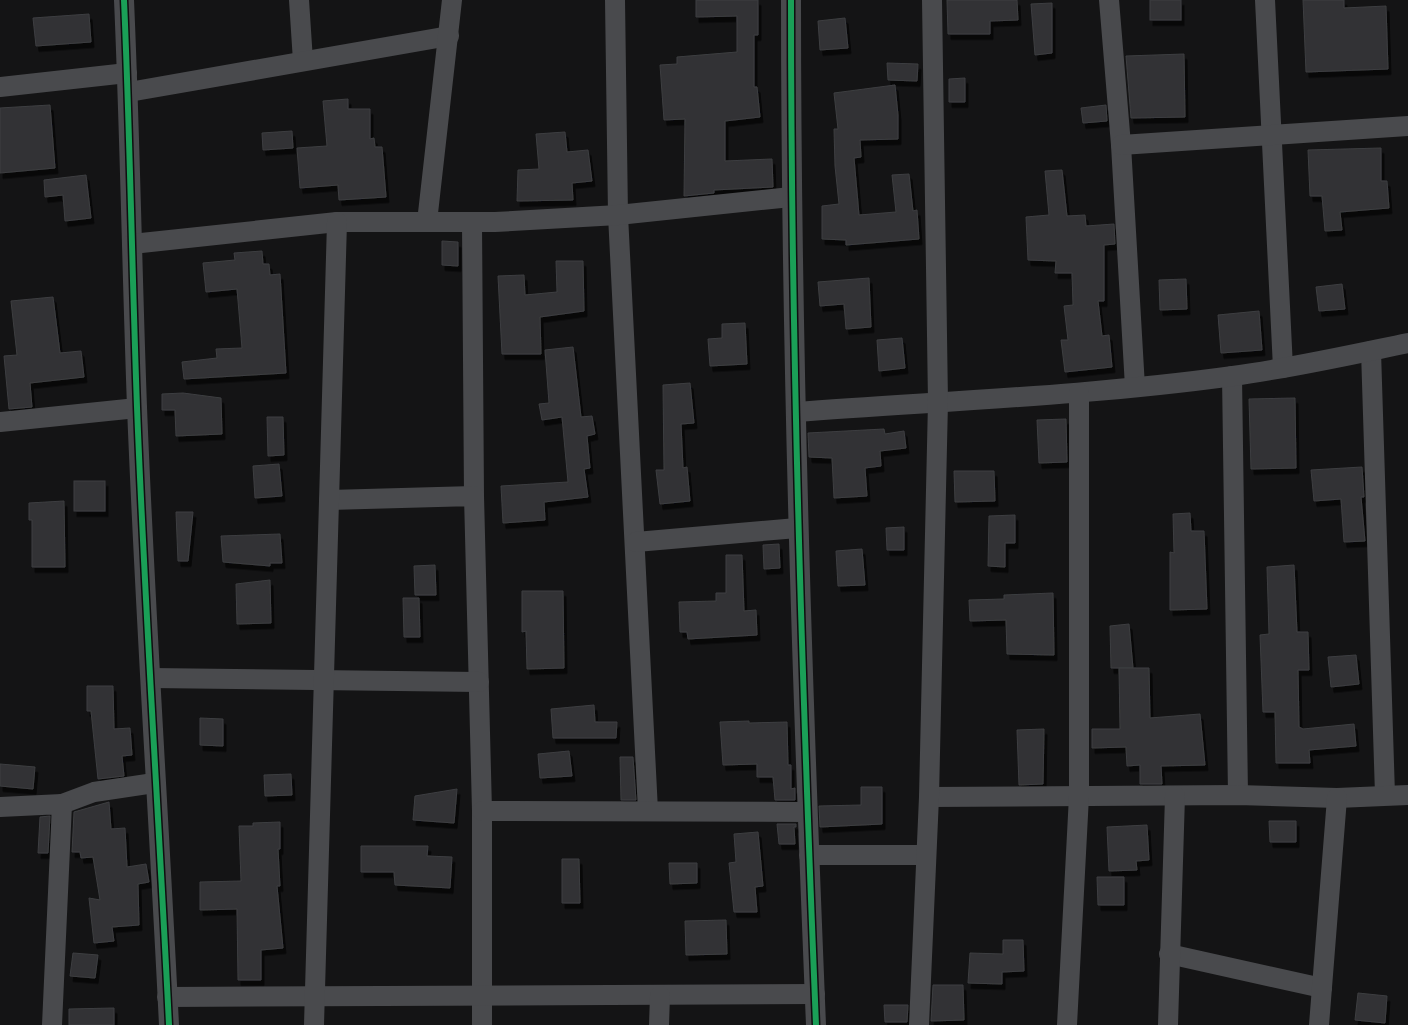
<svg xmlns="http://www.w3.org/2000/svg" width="1408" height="1025" font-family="Roboto,sans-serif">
<defs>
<filter id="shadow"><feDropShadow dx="3" dy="5.5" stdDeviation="0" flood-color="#0009"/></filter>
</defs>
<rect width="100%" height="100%" fill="#141415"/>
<g fill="#323234" stroke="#3d3e41" filter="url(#shadow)">
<polygon points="696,0 758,0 758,35 754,35 754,87 757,87 760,117 725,121 725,161 772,159 773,187 714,190 714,193 684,196 685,119 664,120 660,65 677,64 677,57 737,52 737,16 696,17"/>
<polygon points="947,0 1017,0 1018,20 990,21 990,34 948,34"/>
<rect x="1150" y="0" width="31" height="20"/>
<polygon points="1303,0 1344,0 1344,8 1386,6 1388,69 1306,72"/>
<polygon points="1052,3 1052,53 1035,55 1031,4"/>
<polygon points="89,14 91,42 36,46 33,18"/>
<polygon points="845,18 848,48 820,50 818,21"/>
<polygon points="1184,54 1185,117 1131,118 1126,56"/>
<polygon points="887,63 918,64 917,81 888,80"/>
<polygon points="965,78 965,102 949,102 949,79"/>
<polygon points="895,85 898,115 898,139 860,140 861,157 854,158 859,215 896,212 892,175 909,174 913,211 917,210 919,239 846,245 846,240 822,239 822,206 839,204 835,166 834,129 838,129 834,93"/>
<polygon points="348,99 348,109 370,109 370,139 374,138 375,147 382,147 386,197 339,200 338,185 300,188 297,148 327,146 323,101"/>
<polygon points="50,105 55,168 0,173 0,108"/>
<polygon points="1106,105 1107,121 1083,123 1081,108"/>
<polygon points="292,131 293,148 263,150 262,133"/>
<polygon points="565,132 567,152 588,150 592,181 572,183 573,200 517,201 518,170 539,169 536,134"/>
<polygon points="1381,148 1381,181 1387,181 1389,208 1340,212 1342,230 1325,231 1322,196 1310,196 1308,150"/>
<polygon points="1062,170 1067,216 1085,215 1086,226 1114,224 1115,244 1104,245 1104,301 1098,301 1102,336 1109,335 1112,367 1065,372 1061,340 1068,340 1064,306 1073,305 1072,273 1055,273 1056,261 1028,260 1026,217 1049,215 1045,171"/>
<polygon points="86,175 91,218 65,221 63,195 45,197 44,180"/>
<polygon points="442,241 458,242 458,266 442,265"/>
<polygon points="262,251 263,264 269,264 270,275 280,274 286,373 184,379 182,362 217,358 216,349 242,348 237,289 206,292 203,263 235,260 234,253"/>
<polygon points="556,261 583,261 584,311 540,317 541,354 502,354 498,276 524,275 525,295 557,292"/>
<polygon points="869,278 871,327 846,329 844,304 820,306 818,282"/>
<polygon points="1186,279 1187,309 1160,310 1159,280"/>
<polygon points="1342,284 1345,309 1319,311 1316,287"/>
<polygon points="53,297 60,353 81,351 84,377 30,383 32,407 9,409 4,356 17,355 11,301"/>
<polygon points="1259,311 1262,350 1221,353 1218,315"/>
<polygon points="745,323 747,364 710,366 708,339 722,338 722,324"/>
<polygon points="902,338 905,368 879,371 877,340"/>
<polygon points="573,347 581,417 592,416 595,434 587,436 590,468 584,469 588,497 544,502 545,520 503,523 501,486 568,482 562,417 542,420 539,404 549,403 545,350"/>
<polygon points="690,383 694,423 681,424 683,468 687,467 690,501 660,504 656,470 664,470 663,385"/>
<polygon points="183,393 221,398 222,434 176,436 175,410 162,410 162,394"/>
<polygon points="1295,398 1296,468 1251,469 1249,399"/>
<polygon points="267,417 283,417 284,455 268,456"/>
<polygon points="1066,419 1067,462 1039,463 1037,420"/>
<polygon points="884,429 885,434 904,431 906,448 880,451 881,466 865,468 867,496 834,498 832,458 809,457 808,433"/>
<polygon points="279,464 282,496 255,498 253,466"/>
<polygon points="1362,467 1364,497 1361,497 1365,541 1344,542 1341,499 1314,501 1311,470"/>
<polygon points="954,471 994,471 995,501 955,502"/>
<rect x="74" y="481" width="31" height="30"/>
<polygon points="64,501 65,567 32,567 32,520 29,520 29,503"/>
<polygon points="176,512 193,512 188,561 178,561"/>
<polygon points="1190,513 1191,531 1204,531 1207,609 1170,610 1170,552 1174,553 1173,514"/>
<polygon points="1015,515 1015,543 1005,543 1005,567 988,566 989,516"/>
<polygon points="904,527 904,550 887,550 886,528"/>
<polygon points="280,534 282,563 270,563 270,566 223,562 221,536"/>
<polygon points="779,544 780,568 764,569 763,545"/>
<polygon points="862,549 865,585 838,586 836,551"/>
<polygon points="726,555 742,555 744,611 756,610 757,635 688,639 687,632 680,632 679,602 716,601 716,593 726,593"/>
<polygon points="435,565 436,595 415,595 414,566"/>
<polygon points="1294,565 1297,632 1308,632 1309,670 1298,670 1299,727 1303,729 1354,724 1356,746 1309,750 1310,763 1276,763 1275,712 1263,712 1260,635 1269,634 1267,567"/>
<polygon points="270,580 271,623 237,624 236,584"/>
<polygon points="522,591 563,591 564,668 527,669 526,631 522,632"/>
<polygon points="1053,593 1054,655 1007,654 1006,620 970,621 969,600 1004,599 1004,595"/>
<polygon points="403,598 419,598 420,637 404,637"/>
<polygon points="1129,624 1133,668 1111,668 1110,626"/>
<polygon points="1356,655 1359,684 1331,687 1328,657"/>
<polygon points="1119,668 1149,668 1150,718 1200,714 1205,765 1161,766 1162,784 1140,784 1140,765 1127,766 1126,747 1092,748 1092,729 1120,729"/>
<polygon points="87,686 113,686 114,729 130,728 132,755 122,756 124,776 98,779 91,711 87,711"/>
<polygon points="594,705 595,722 617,722 616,738 553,738 551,709"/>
<polygon points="200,718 223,719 223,746 200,745"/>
<polygon points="749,721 749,723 787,722 788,765 791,765 791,789 795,788 795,800 775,800 773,777 757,777 757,764 723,765 720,722"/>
<polygon points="1044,729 1043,784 1019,785 1017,730"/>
<polygon points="569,751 572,776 540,778 538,754"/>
<polygon points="620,757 633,757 636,800 621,800"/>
<polygon points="0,764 35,767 33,789 0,786"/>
<polygon points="291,774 292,795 265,796 264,775"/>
<polygon points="861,787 882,787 882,824 820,827 819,806 861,805"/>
<polygon points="457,789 454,823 413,820 415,796"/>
<polygon points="109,802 111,829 125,828 127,867 146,864 149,882 138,884 139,925 112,927 114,941 94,943 89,898 100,900 93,857 81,858 80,852 72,852 74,812"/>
<polygon points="50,816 48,853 38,853 40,817"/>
<polygon points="1269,821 1296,821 1296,842 1270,842"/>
<polygon points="280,822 280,849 278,849 280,886 277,886 283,948 261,950 261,980 238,980 237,909 200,910 200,882 241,881 239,826 253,826 253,823"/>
<polygon points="777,824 796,824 796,827 794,827 795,844 779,844"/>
<polygon points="1147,825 1149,860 1136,861 1137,870 1109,871 1107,827"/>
<polygon points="758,832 763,886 755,887 757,912 734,912 729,863 736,862 734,834"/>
<polygon points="361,846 428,846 427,856 452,857 450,888 395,885 394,872 361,872"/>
<polygon points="562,859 579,859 580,903 562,903"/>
<polygon points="669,863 697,863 697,883 670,884"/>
<polygon points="1097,877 1124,877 1124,905 1098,905"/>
<polygon points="726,920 727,954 686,955 685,921"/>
<polygon points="1003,940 1023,940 1024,971 1002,972 1002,984 968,983 970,953 1003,954"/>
<polygon points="73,953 98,955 95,978 70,976"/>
<polygon points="933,985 963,985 964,1020 931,1021"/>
<polygon points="1358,993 1387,996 1385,1023 1355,1020"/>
<polygon points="884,1005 908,1005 907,1022 885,1022"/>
<polygon points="114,1008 114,1025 69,1025 69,1009"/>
</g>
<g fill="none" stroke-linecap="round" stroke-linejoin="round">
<g stroke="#494a4d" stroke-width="20">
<path d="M124 0C130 136 132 271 137 407 145 613 159 819 169 1025"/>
<polyline points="299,0 303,61"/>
<polyline points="615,0 618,215 648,811"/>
<path d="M791 0C791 342 802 683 816 1025"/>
<polyline points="1109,0 1121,145 1135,387"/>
<polyline points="1265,0 1283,368"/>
<polyline points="0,87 127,73"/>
<polyline points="129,92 449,36"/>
<polyline points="1121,145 1408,126"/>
<polyline points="427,222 452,0"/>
<polyline points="472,223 474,496"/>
<polyline points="132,244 337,222 495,222 618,215 791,197"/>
<polyline points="1371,351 1385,795"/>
<polyline points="1232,376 1238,795"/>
<path d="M796 412C941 401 1088 396 1233 376 1292 368 1350 355 1408 343"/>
<polyline points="0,422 137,408"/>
<polyline points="329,500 474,496 482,811 482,1025"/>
<polyline points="636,542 797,528"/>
<polyline points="151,678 479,682"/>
<polyline points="929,797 1238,795 1337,798 1408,795"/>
<polyline points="62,804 94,792 154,783"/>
<polyline points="0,807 62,804 52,1025"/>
<polyline points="482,811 807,812"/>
<polyline points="809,855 926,855"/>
<polyline points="1169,954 1322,988"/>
<polyline points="167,997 815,994"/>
<polyline points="314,1025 337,222"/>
<polyline points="659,1025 660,996"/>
<polyline points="919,1025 929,797 938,402 932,0"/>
<polyline points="1067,1025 1079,796 1079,393"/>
<polyline points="1168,1025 1175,796"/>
<polyline points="1319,1025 1337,798"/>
</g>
<defs>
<g id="cycleway">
<path d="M124 0C130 136 132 271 137 407 145 613 159 819 169 1025"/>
<path d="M791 0C791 342 802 683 816 1025"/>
</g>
</defs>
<use href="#cycleway" stroke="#0f0f10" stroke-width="9"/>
<use href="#cycleway" stroke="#1a9f57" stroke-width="6"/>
</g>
</svg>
